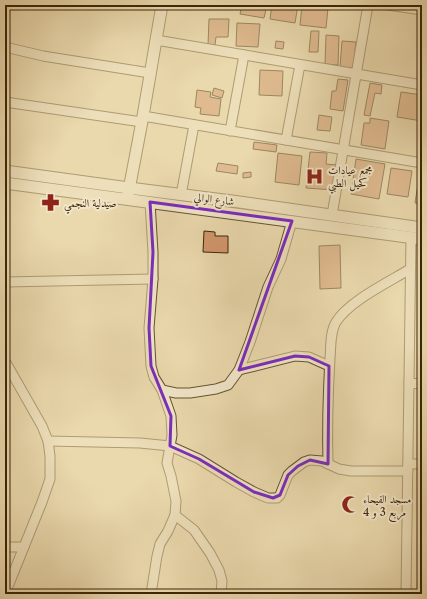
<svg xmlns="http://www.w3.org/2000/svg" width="427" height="599" font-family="'Libre Caslon Text',Amiri,serif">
<rect width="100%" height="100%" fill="#ead9ad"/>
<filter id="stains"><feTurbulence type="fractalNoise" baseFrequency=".005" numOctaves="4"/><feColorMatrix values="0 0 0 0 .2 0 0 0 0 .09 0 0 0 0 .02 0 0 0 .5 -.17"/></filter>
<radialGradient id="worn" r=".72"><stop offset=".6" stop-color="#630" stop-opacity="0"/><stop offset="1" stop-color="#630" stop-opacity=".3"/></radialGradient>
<g fill="#d4976e" stroke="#3b2608">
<polygon points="242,5 267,5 264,18 240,14"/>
<polygon points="272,5 298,5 295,23 270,19"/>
<polygon points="302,5 328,8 326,28 300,25"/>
<polygon points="209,19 229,19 228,37 216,37 215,45 208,45"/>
<polygon points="237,23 260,24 258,47 236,46"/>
<polygon points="311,31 319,31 318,52 309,52"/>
<polygon points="326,35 339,36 338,65 325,64"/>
<polygon points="276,41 284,42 283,49 275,48"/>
<polygon points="342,41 356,42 353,68 340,67"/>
<polygon points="260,70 283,71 282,96 259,95"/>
<polygon points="338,79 348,80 343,111 330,109 332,91 336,91"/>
<polygon points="370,83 382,85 381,94 375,93 370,116 364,115"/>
<polygon points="214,88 224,91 222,98 212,95"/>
<polygon points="197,90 211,92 210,97 221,99 219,116 200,114 201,108 195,107"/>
<polygon points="401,92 422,95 422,121 397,117"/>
<polygon points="319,115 332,117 330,131 317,130"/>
<polygon points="370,118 389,121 385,149 361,145 364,123 370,123"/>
<polygon points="254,142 277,145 276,152 253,149"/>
<polygon points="310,152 327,153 326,164 337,165 334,190 306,188"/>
<polygon points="278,153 302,156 299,185 275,182"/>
<polygon points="356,159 385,164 379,199 351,194"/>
<polygon points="218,163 238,166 237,174 216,171"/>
<polygon points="391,168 412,171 408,197 387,194"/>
<polygon points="420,171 422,172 422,204 415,203"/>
<polygon points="251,172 251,177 243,178 243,173"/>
<polygon points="204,231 215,232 215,236 228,236 228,253 203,252"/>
<polygon points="340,245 341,288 320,289 319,246"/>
</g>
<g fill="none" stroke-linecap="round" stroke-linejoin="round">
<defs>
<g id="minor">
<polyline points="388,5 422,10"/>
<polyline points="156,40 422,85"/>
<polyline points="5,47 43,56 150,73"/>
<polyline points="5,102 142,122"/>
<polyline points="143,116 422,163"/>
<polyline points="230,131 244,55"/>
<polyline points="286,140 300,65"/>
<polyline points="181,195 194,125"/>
<polyline points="150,202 153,252 153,279 149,328 151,366 154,377 162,390 171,416 172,435 167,463 171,476 176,501 175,515 168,531 160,544 157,556 151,594"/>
<polyline points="332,215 368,5"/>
<polyline points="5,282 153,279"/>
<polyline points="5,361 42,426 48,441 50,456 50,479 42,502 5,594"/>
<polyline points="239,370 295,356 309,357 329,366"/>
<polyline points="409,384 422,383"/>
<polyline points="162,390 176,393 190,393 216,389 228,385 239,370 250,342 268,287 281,259 292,221"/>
<polyline points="48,441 140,443 170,446 199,459 236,482 254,492 268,498 277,498 280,495 288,475 292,471 304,462 310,460 322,461 339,469 351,471 408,471"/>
<path d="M328 464C327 429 328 393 330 358 331 346 330 332 336 322 349 301 389 282 410 269"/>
<polyline points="408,464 422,464"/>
<polyline points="175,515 194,530 210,553 219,570 222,581 221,594"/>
<polyline points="5,547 24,547"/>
<polyline points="406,594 411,237"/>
</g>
<g id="tertiary">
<polyline points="5,171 129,188 232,201 422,228"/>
<polyline points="5,183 422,239"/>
<polyline points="128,195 143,116 162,5"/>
</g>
</defs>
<use href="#minor" stroke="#675331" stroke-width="11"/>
<use href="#tertiary" stroke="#675331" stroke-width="13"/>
<use href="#minor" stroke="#f1e6ca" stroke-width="9"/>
<use href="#tertiary" stroke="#f1e6ca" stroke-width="11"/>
</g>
<path d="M0 0H427V599H0ZM150 202 292 221 239 370 295 356 309 357 329 366 328 464 310 460 298 466 288 475 280 495 273 498 254 492 199 459 170 446 171 416 151 366 149 328 153 252Z" fill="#ead9ad" fill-opacity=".55" fill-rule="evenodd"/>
<path fill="none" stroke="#7b2cbf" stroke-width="3" stroke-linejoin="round" d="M150 202 292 221 239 370 295 356 309 357 329 366 328 464 310 460 298 466 288 475 280 495 273 498 254 492 199 459 170 446 171 416 151 366 149 328 153 252Z"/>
<defs>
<symbol id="hospital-bare" viewBox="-9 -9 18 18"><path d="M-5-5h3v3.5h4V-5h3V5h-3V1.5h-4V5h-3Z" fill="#8f2418" stroke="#f1e6ca" stroke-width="2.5" paint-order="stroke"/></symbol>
<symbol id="pharmacy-bare" viewBox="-9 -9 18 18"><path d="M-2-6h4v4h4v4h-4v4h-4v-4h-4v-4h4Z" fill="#8f2418" stroke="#f1e6ca" stroke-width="2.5" paint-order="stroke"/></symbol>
<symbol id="mosque-bare" viewBox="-9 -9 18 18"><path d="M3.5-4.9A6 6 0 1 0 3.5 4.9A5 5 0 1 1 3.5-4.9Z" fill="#8f2418" stroke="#f1e6ca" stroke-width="2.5" paint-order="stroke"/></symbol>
</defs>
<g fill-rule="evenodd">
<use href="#hospital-bare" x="302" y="164" width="25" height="25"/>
<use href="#pharmacy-bare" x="38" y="190" width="25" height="25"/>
<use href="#mosque-bare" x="338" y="492" width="25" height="25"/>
</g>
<g text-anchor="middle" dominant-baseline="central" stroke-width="4" stroke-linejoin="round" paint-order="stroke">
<g font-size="11" fill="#3b2608" stroke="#f1e6ca" text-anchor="start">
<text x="328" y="170">مجمع عيادات<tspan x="328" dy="13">كحيل الطبي</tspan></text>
<text x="64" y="203">صيدلية النجمي</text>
<text x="363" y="499">مسجد الفيحاء<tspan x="363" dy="13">مربع 3 و 4</tspan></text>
</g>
<g font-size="11" fill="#3b2608" stroke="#f1e6ca">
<text transform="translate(214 199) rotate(7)">شارع الوالي</text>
</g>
</g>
<rect width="427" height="599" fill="none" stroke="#ead9ad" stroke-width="20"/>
<rect x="6" y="6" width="415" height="587" fill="none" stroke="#3b2608" stroke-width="2"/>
<rect x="10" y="10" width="407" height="579" fill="none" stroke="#3b2608"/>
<rect width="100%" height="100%" filter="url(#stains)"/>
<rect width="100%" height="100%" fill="url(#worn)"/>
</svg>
